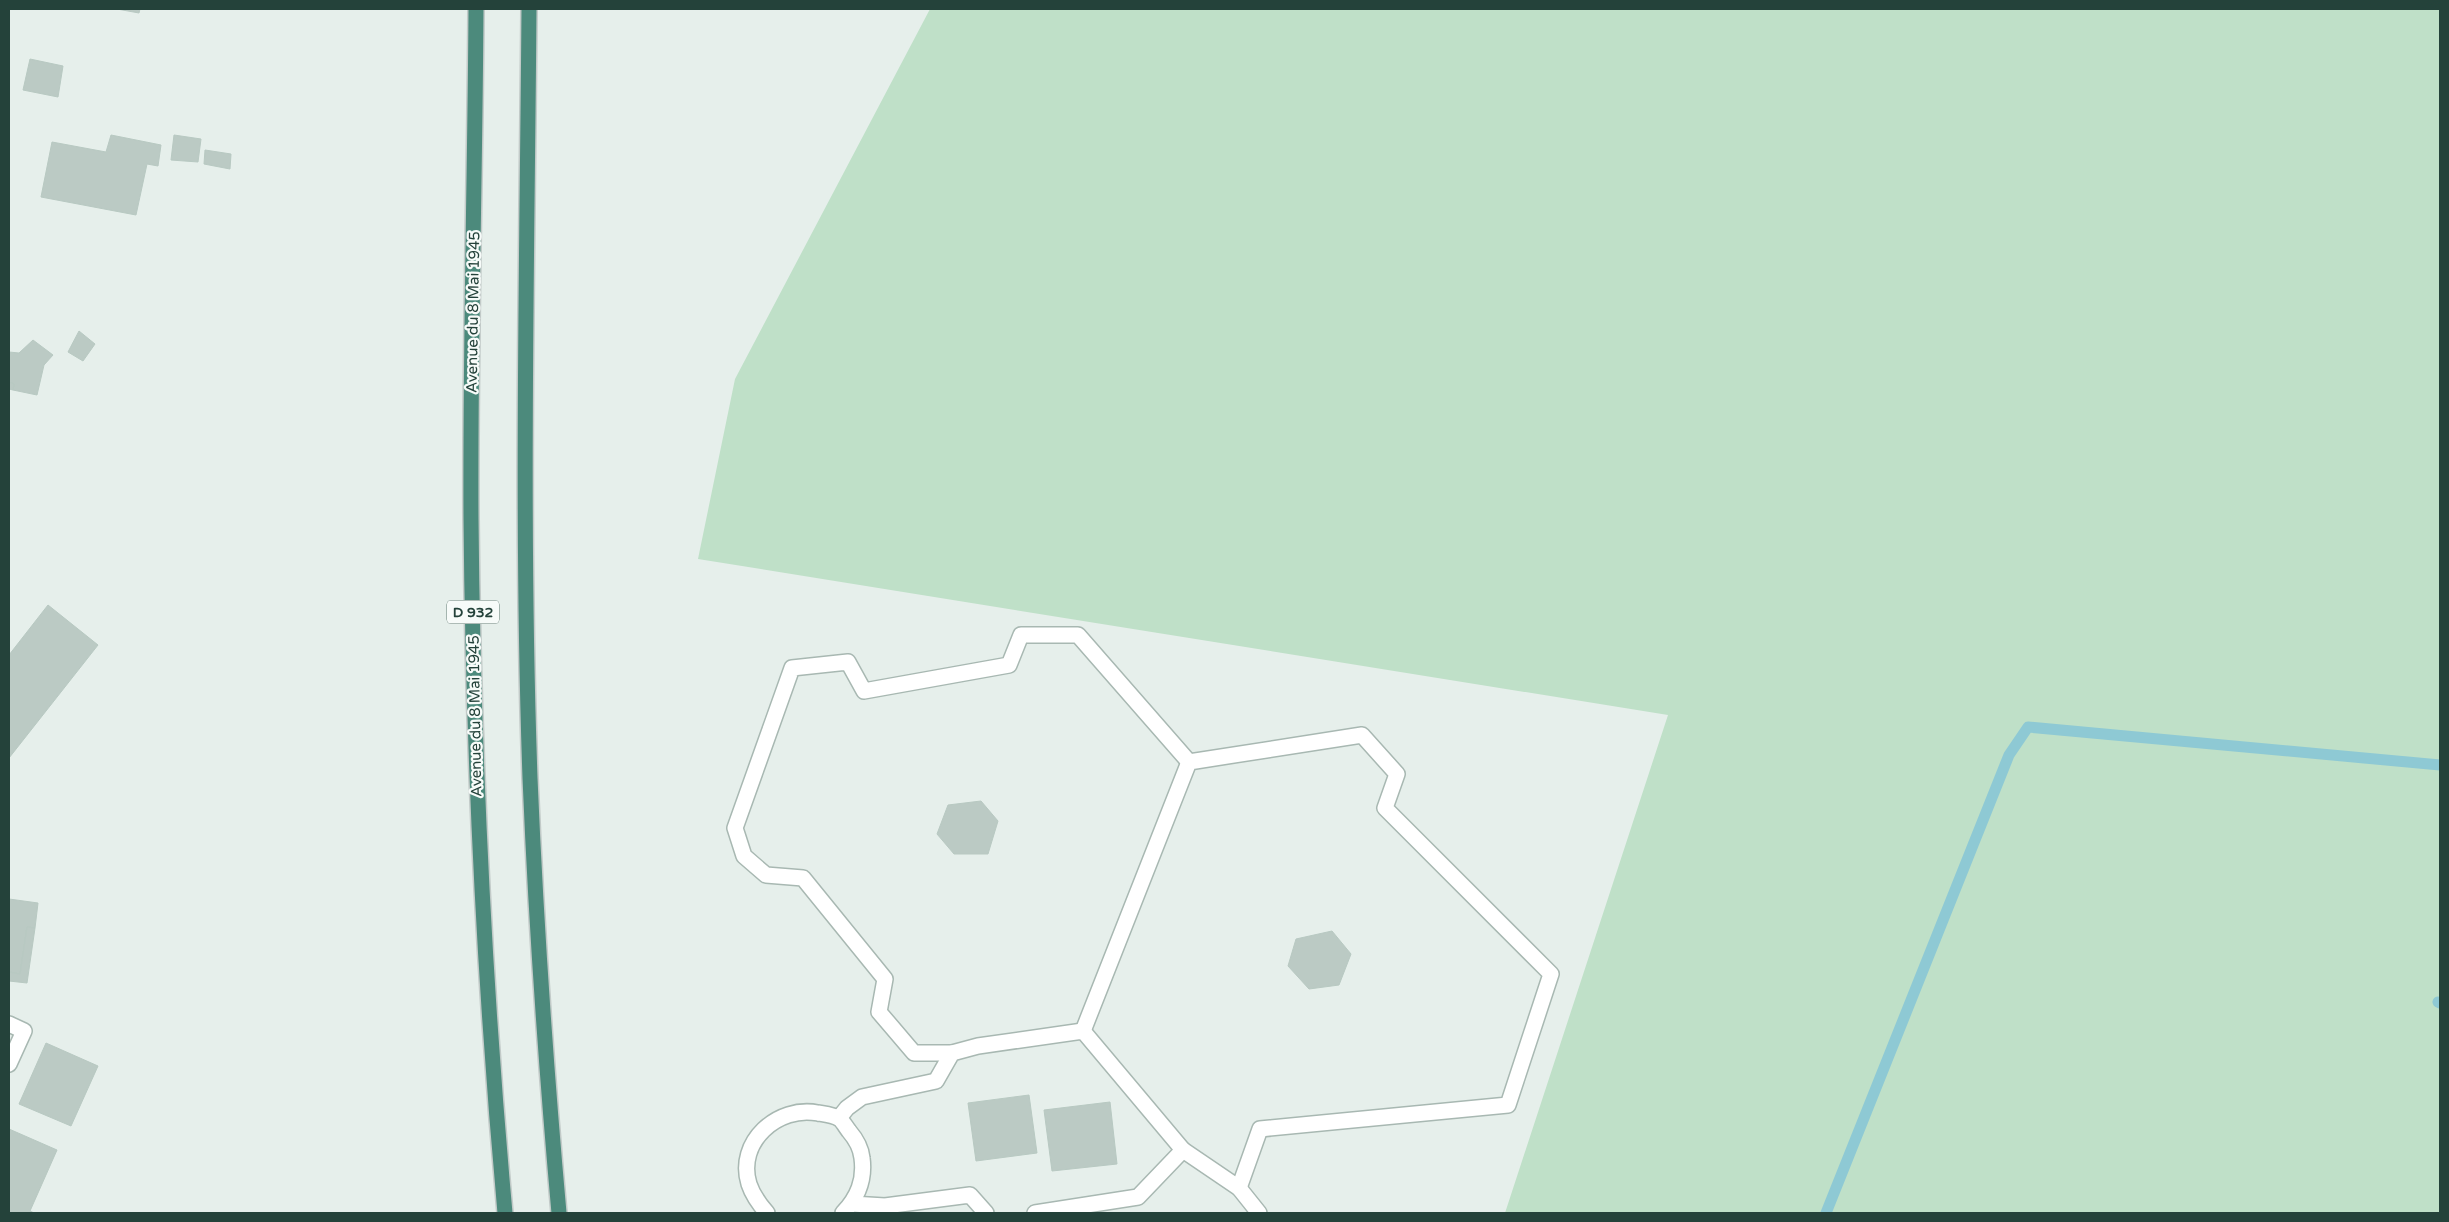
<svg xmlns="http://www.w3.org/2000/svg" width="2449" height="1222" font-family="'Varela Round',sans-serif">
<rect width="100%" height="100%" fill="#e6efeb"/>
<polygon fill="#bfe0c8" points="930,9 2440,9 2440,1213 1505,1213 1668,715 698,559 735,379"/>
<g fill="none" stroke-linecap="round" stroke-linejoin="round">
<g stroke="#8ec9d4" stroke-width="11">
<polyline points="2438,1002 2440,1003"/>
<polyline points="1826,1213 2009,755 2028,727 2440,765"/>
</g>
</g>
<g fill="#bbcac4" stroke="#b8c9c2">
<polygon points="117,9 140,9 139,13"/>
<polygon points="30,59 63,66 58,97 23,90"/>
<polygon points="111,135 161,145 158,166 147,164 136,215 41,197 52,142 106,152"/>
<polygon points="174,135 201,139 198,162 171,160"/>
<polygon points="205,150 231,154 230,169 204,164"/>
<polygon points="79,331 95,344 83,361 68,352"/>
<polygon points="33,340 53,355 44,365 37,395 13,390 14,384 9,382 9,352 19,353"/>
<polygon points="9,382 14,384 13,390 9,389"/>
<polygon points="48,605 98,645 9,758 9,655"/>
<polygon points="981,801 998,821 988,854 954,854 937,834 948,805"/>
<polygon points="9,899 38,903 35,928 27,927 20,974 9,972"/>
<polygon points="27,927 35,928 27,983 9,981 9,972 20,974"/>
<polygon points="1332,931 1351,954 1339,985 1309,989 1288,966 1296,939"/>
<polygon points="46,1043 98,1066 71,1126 19,1104"/>
<polygon points="1029,1095 1037,1153 976,1161 968,1103"/>
<polygon points="1110,1102 1117,1164 1052,1171 1044,1110"/>
<polygon points="9,1129 57,1150 30,1211 34,1213 9,1213"/>
</g>
<g fill="none" stroke-linecap="round" stroke-linejoin="round">
<defs>
<g id="service">
<polyline points="9,1024 24,1031 9,1064"/>
<polyline points="1083,1031 1189,762 1362,735 1397,774 1385,808 1551,974 1508,1105 1260,1129 1239,1188"/>
<polyline points="952,1053 914,1053 879,1012 885,979 803,878 766,875 744,856 735,828 792,668 848,662 864,691 1009,665 1021,635 1078,635 1189,762"/>
<polyline points="839,1118 847,1108 862,1097 936,1081 952,1053 978,1046 1083,1031 1183,1150 1138,1197 1035,1213"/>
<polyline points="1183,1150 1239,1188 1259,1213"/>
<polyline points="852,1204 885,1206 970,1195 986,1213"/>
<path d="M767 1213C759 1204 753 1196 749 1184 736 1142 778 1105 818 1113 824 1114 834 1115 840 1119 843 1122 846 1127 849 1131 855 1138 861 1148 862 1158 865 1180 858 1197 843 1213"/>
</g>
<g id="trunk">
<path d="M476 9C475 178 470 348 471 518 473 750 484 982 505 1213"/>
<path d="M529 9C527 265 521 522 530 778 536 923 546 1068 559 1213"/>
</g>
</defs>
<use href="#service" stroke="#a8b8b2" stroke-width="18"/>
<use href="#trunk" stroke="#c2cac8" stroke-width="18"/>
<use href="#service" stroke="#fff" stroke-width="15"/>
<use href="#trunk" stroke="#4c8a7c" stroke-width="15"/>
</g>
<g text-anchor="middle" dominant-baseline="central" stroke-width="4.5" stroke-linejoin="round" paint-order="stroke">
<rect fill="#f7fbf9" stroke="#637a73" stroke-width="1" x="447" y="600.5" width="52" height="23" rx="4"/>
<g font-size="14" font-weight="bold" fill="#24423a">
<text x="473" y="612">D 932</text>
</g>
<g font-size="15" fill="#24423a" stroke="#f7fbf9">
<text transform="translate(473 312) rotate(-89)">Avenue du 8 Mai 1945</text>
<text transform="translate(475 716) rotate(-91)">Avenue du 8 Mai 1945</text>
</g>
</g>
<rect width="2449" height="1222" fill="none" stroke="#24423a" stroke-width="20"/>
</svg>
